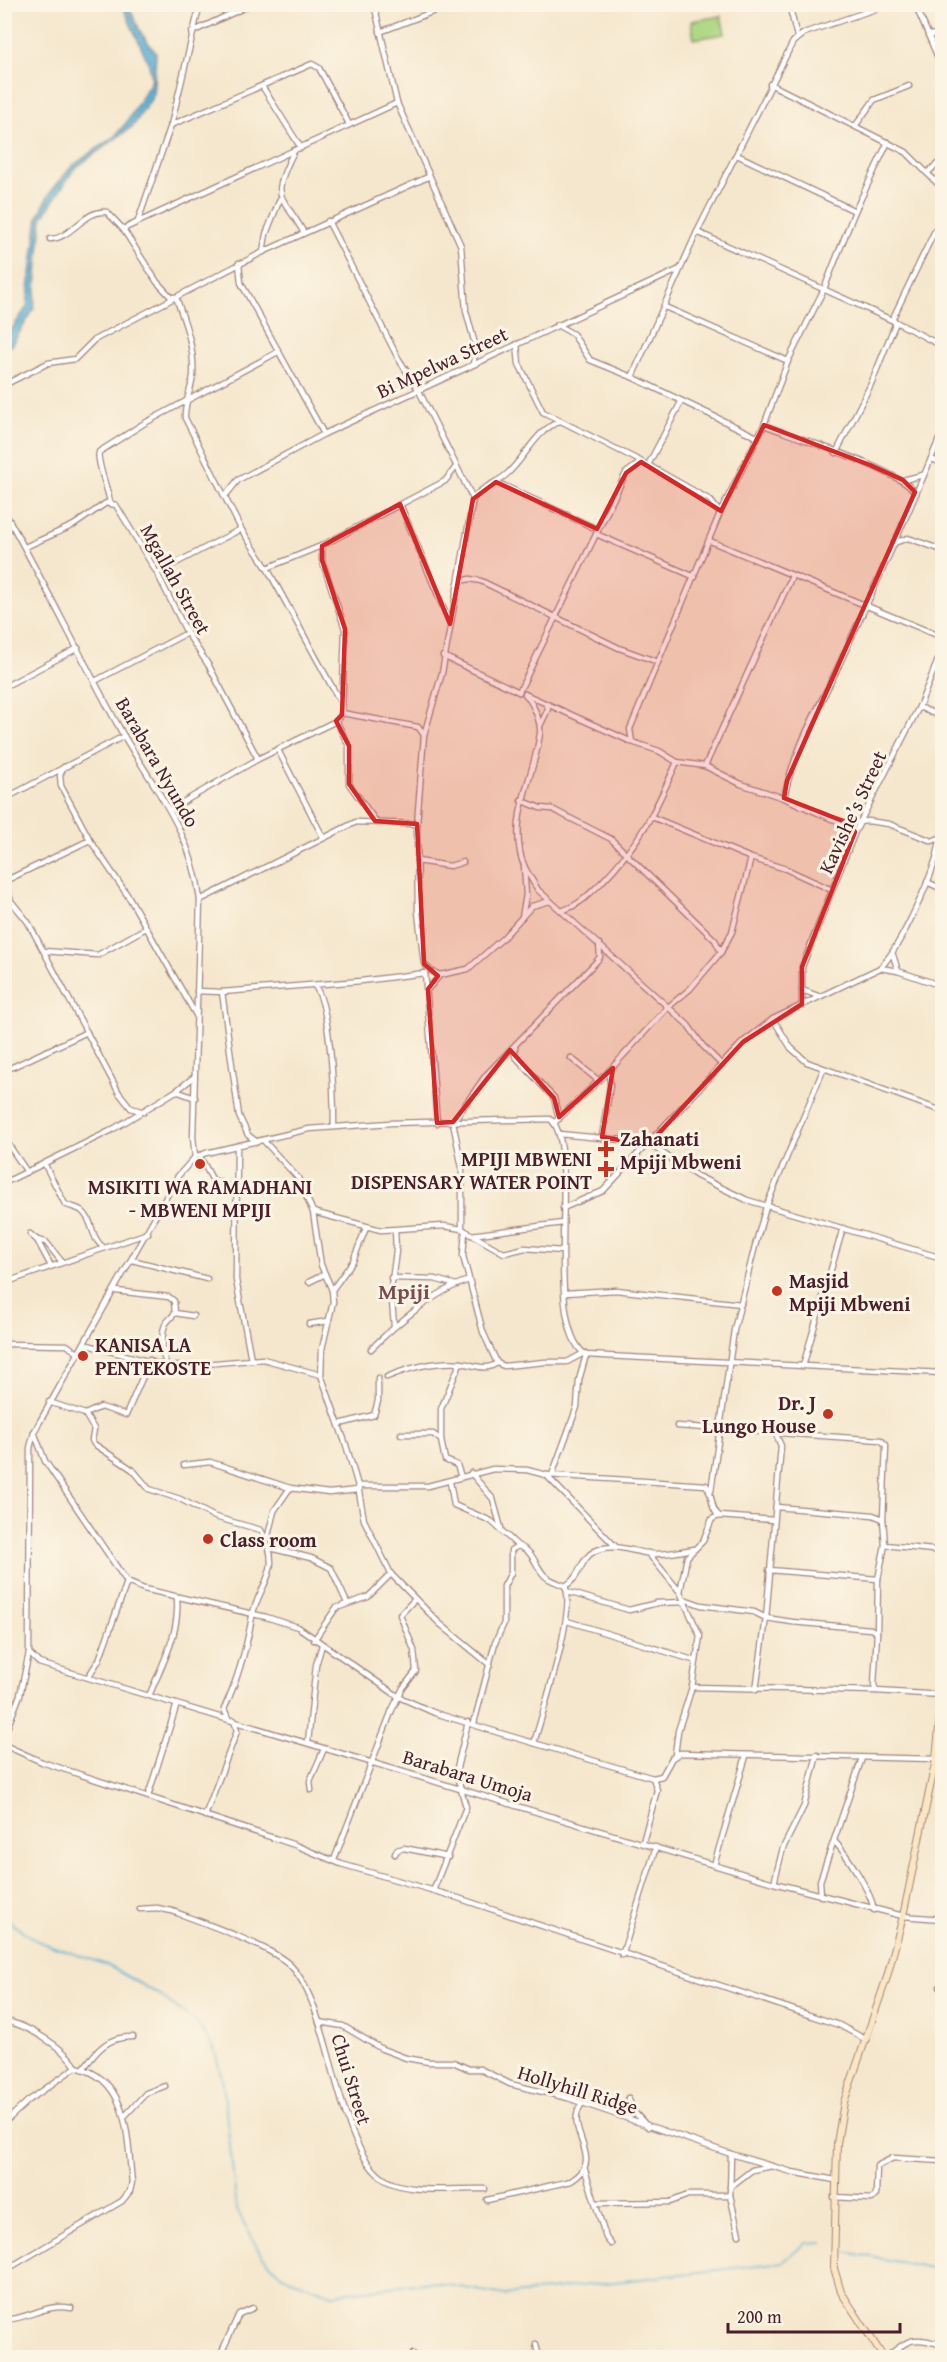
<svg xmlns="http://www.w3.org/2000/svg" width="947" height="2362" font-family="'Gentium Book Plus',serif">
<rect width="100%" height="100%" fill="#fcf5e5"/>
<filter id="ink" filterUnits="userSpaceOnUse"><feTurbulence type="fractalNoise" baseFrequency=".0167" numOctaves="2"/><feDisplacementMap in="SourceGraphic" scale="12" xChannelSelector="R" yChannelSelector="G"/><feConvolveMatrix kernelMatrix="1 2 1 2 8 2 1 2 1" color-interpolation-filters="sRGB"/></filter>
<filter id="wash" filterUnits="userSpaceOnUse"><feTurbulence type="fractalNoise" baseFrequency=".008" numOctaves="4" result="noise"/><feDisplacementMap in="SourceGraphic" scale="24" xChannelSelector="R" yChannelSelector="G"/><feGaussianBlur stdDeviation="1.35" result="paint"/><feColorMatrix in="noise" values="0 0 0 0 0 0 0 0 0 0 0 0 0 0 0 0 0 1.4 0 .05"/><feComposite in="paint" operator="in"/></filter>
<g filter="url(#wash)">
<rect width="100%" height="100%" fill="#f5e7cd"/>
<polygon fill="#acd783" stroke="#7b7b57" stroke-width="1.5" points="721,16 725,34 694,39 691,21"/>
<polygon fill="#55add2" stroke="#50667e" stroke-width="1.5" points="122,5 128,5 141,33 156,53 153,96 133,126 74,169 42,218 34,309 5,355 5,339 27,307 38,217 50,193 72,166 115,136 127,122 152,80 149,64"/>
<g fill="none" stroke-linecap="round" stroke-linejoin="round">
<g stroke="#55add2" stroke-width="1.5">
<polyline points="4,1918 37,1941 107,1965 158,1994 196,2022 214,2048 223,2083 237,2210 261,2255 283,2276 332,2294 431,2282 505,2295 783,2262 806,2243 823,2242"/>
<polyline points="845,2252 942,2270"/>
</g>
</g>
</g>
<g filter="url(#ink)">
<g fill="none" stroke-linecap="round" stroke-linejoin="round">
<defs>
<g id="street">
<polyline points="374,4 397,103 461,246 466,311 476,348 473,364"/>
<polyline points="789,4 797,37"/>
<polyline points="915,4 942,67"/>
<polyline points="192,32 252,4"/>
<polyline points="380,32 453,4"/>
<polyline points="928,35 942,34"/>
<polyline points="770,84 906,152 942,188"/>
<polyline points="262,86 301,148"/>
<polyline points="171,125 312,64 319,68 349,124"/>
<polyline points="856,125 874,100 909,86"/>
<polyline points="888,142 855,211 824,289 788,361 764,425 720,513 630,729 632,742 659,751 677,762 705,766 741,784 784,798 832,819 848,823 868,821 889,824 932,841 942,837"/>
<path d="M294 151C270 200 280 191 304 233"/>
<polyline points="737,155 855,211"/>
<polyline points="927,173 942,160"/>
<polyline points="138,221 171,125 200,4"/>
<polyline points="328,221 398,358 418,389 473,499 442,673 424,735 417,824 418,912 424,964 431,971 440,975 468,969 503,938 532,906 550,901"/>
<polyline points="123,229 397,103"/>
<polyline points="697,232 896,322 942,346"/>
<path d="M50 239C71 239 86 208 107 212L123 229 157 282 171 297H176L263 252 428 177"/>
<polyline points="263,252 266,234 280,199"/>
<polyline points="239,263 241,283 324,434"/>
<polyline points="665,307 788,361"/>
<polyline points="892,320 942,216"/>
<polyline points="557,325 573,334 590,360 632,377"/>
<polyline points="517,344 519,364 543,412 648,465 710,500 720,513"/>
<path d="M4 385 48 363 75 359 94 340 176 297C185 323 195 348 193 376 191 391 184 403 185 418L241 529 267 568 321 546 445 481 456 467"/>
<path d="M764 425C795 437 899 470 915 492"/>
<polyline points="757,437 632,377 697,232 793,42 804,33 890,4"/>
<polyline points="836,453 871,384 896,322"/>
<polyline points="931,459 942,463"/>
<polyline points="648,465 681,402"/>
<polyline points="903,480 923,475"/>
<polyline points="496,482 597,529"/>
<polyline points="226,495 238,480 324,434 680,269"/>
<path d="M473 499C482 486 496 484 507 474 526 457 535 431 560 421"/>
<path d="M110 502C108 490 96 460 99 452L143 424 278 352"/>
<polyline points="400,504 450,624"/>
<path d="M4 511C45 583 80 657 120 729 153 788 192 830 200 900L193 1137 195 1157"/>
<polyline points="596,534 695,577"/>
<polyline points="710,541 942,637"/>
<polyline points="894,543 908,538 942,550"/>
<polyline points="322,546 322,560 345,629 342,713"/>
<polyline points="25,547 74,525 106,503 116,505 157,573 187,633 209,666 258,759"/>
<polyline points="267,568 342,705"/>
<polyline points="157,573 241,529"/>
<polyline points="460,581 470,579 481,581 619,648 658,662"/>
<polyline points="443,656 519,692"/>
<polyline points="95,681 187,633"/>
<polyline points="4,687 78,648"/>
<polyline points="519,692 626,473 641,462"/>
<path d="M525 694C533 703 541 721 540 733 535 774 512 809 520 852 522 866 531 878 538 890L688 1025 703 1046 720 1063"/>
<polyline points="527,695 632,742"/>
<polyline points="919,707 942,717"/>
<polyline points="336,721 349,746 349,784 375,820"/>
<polyline points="540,726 548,709 547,705"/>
<polyline points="278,750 323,837"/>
<polyline points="705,766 792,576"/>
<polyline points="64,767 60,775 61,786 90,840 130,899 196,1015"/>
<path d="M784 798C793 752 818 709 838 667 874 589 910 511 942 432"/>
<polyline points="4,799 124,736"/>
<polyline points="521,800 540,808 552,809 611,839 715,940 721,952"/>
<polyline points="171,809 258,759 336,721 342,713 418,727 424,735"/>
<polyline points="652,817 751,858 786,869 832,890"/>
<polyline points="417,861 450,866 463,862"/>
<polyline points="4,880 11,901 28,922 119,1093 131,1108 144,1112"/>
<polyline points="5,881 90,840"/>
<polyline points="927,882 942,889"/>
<polyline points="200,900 356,822 417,824"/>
<path d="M564 910C580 905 589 894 601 883 641 842 654 813 677 762"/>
<polyline points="522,917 526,895 524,866"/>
<polyline points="44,951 98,955 146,928"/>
<polyline points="893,955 898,971"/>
<path d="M880 968C900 948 938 867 940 839"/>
<polyline points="425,973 437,1123"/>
<path d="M314 985C331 1004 334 1097 334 1127"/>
<polyline points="428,989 440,975"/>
<polyline points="802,990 818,996"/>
<polyline points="197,991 222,992 361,981 425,973"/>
<polyline points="222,992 239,1116 248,1135 257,1142"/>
<polyline points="802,1004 802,967 832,890 855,832 919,707 942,650"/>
<polyline points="773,1019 791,1048 807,1062 942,1111"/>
<polyline points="571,1058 599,1081"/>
<polyline points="4,1071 87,1032"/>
<polyline points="176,1091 195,1098"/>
<polyline points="559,1119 554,1098 515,1056 515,1045 596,962 600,957 599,944"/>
<polyline points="554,1123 609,1071 667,1008 690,989 721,952 732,932 751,858"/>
<polyline points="559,1134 633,1141 648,1145"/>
<polyline points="602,1137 610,1085 609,1071"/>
<polyline points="4,1138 27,1172"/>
<polyline points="263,1140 298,1178 313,1212 321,1265 332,1290 333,1302 322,1349 321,1375 346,1445 358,1486 364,1520 391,1574 439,1623 490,1665"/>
<polyline points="649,1144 697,1176 747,1200 942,1258"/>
<polyline points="237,1146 236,1280 251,1359"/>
<polyline points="199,1155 212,1179 235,1189 238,1193"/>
<path d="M45 1165 65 1204C70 1207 77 1207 82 1211 94 1221 90 1237 103 1247"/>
<polyline points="4,1183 110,1131 176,1091 194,1077"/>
<polyline points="563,1208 603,1191 743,1042 773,1019 880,968 898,971 942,986"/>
<polyline points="313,1212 381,1230 444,1226 462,1229 504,1253 525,1248 562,1251"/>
<polyline points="462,1229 462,1168 453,1122 486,1075 515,1045"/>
<polyline points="465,1231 463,1256 483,1332 497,1363 504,1366 545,1362 567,1362 584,1353"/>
<polyline points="30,1234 37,1240 51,1266"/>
<polyline points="471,1235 563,1223"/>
<polyline points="37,1240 46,1242 62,1262"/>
<polyline points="132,1260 207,1279"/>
<polyline points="391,1278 435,1279 456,1285"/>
<polyline points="309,1282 325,1274"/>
<polyline points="4,1283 148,1233"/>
<polyline points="332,1290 353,1261 366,1228"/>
<polyline points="116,1291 169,1297 174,1301 175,1313 193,1316"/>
<polyline points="565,1293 616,1290 741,1304"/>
<polyline points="309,1324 328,1321"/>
<polyline points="394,1326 391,1289 396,1251 395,1230"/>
<polyline points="4,1344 67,1345 78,1353"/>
<polyline points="84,1344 169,1367 263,1359 321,1375"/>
<path d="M371 1349C396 1324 435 1291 469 1280"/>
<path d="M167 1365C162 1357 161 1334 165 1325 167 1321 172 1317 175 1313"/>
<polyline points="803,1366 843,1228"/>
<path d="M387 1377C409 1368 437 1361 461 1363 473 1364 485 1372 497 1363"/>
<polyline points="49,1402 85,1414 101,1407 126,1415 150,1360"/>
<path d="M85 1414 94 1429 92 1440 94 1444 133 1470 149 1489 180 1499 215 1517 261 1530C285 1572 259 1582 252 1617 246 1650 238 1679 224 1709L228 1718"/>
<polyline points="340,1424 374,1415 378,1401 378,1378"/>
<polyline points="677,1426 881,1440 886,1445 883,1519"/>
<polyline points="34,1432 45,1461 127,1582 144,1589 266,1617 298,1627 399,1697 435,1713 503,1734 653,1778 662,1776 672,1758 680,1753 936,1759"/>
<polyline points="401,1434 433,1434 441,1440 445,1460 457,1465 461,1477"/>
<polyline points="441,1440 441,1409 460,1363"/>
<polyline points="184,1465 210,1462 290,1488"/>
<polyline points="471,1473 493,1499 501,1528"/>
<path d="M547 1475 706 1485C714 1495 709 1507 719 1516"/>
<polyline points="552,1475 577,1407 579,1380 586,1355"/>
<polyline points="450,1482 454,1505 491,1521 518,1546"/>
<polyline points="358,1486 428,1486 493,1469 527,1470 546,1475 616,1547"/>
<polyline points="711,1491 734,1330 755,1246 766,1207 823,1070"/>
<polyline points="776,1507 873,1515 883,1519 885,1545 942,1551"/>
<polyline points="267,1540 274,1511 290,1488 329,1493 358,1490"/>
<polyline points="270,1548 311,1558 331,1568 347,1603"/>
<polyline points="648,1553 680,1592 700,1636 692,1687 678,1731 675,1755"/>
<polyline points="769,1570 878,1579"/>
<polyline points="568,1592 629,1610 657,1603 685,1602"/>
<polyline points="680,1592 687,1557 703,1541 712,1519 719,1516 774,1520"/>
<polyline points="684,1599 701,1605 754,1612 766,1618 792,1622 871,1629 877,1633 874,1685 876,1691 942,1695"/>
<polyline points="567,1621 696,1661"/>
<polyline points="877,1633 878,1579 885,1545"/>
<polyline points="314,1640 336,1608 368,1597 391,1574"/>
<polyline points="29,1653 39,1663 774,1883 903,1916 942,1919"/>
<polyline points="88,1677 99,1660 127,1582"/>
<polyline points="692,1687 876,1691"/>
<polyline points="756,1690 766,1618 781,1446 776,1434"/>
<path d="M149 1696C163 1662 180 1634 177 1597"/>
<path d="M474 1723 495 1643 504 1623V1586L511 1573V1550L518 1546C534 1551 534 1564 544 1575 548 1580 559 1583 565 1586 581 1578 580 1558 595 1551 616 1541 635 1554 656 1554 668 1554 681 1551 694 1549"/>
<path d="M4 1736 20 1695 29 1653 30 1448 34 1432 178 1176 195 1157 206 1153 309 1129 390 1123 550 1119C583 1143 540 1324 586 1355L942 1373"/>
<polyline points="308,1742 316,1665 322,1645"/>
<path d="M534 1743C542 1714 577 1608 565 1586"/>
<polyline points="4,1745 42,1762 295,1845 341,1864 452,1896 839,2025 867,2040"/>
<polyline points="311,1790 310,1781 324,1749"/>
<polyline points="148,1796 177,1704"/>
<polyline points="205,1816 237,1731 234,1720"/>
<polyline points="643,1842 657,1790 653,1778"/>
<path d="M835 1842C848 1856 871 1892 874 1910"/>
<polyline points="395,1854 397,1850 404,1848 448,1857"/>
<polyline points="334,1860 392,1710 403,1688 416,1671 414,1650 400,1615 415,1599"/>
<polyline points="714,1865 746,1756"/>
<polyline points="774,1883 783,1848 804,1806 817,1755"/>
<polyline points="433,1891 466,1807 456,1772 468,1722"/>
<polyline points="821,1896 820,1881 862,1758"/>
<path d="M140 1909 157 1908 172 1911C199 1921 273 1947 291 1966 335 2012 335 2164 394 2184 421 2193 456 2188 485 2189"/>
<polyline points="622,1955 656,1847"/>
<polyline points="940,1987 942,1987"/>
<path d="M4 2021C26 2024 65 2048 76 2067"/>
<polyline points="319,2022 343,2026 382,2049 406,2058 429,2062 453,2062 469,2069 480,2069 510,2084 568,2098 731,2154 792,2172 835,2180"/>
<path d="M83 2069C97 2050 108 2036 133 2037"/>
<polyline points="628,2098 635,2113 648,2127"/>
<polyline points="124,2117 146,2093 165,2086"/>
<path d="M4 2123 28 2101 76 2067C130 2079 127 2139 132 2182L130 2191 122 2201 4 2271"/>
<polyline points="731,2154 730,2195 739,2235"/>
<polyline points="585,2170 606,2238 611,2244"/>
<polyline points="730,2187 752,2170 772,2166"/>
<polyline points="834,2197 872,2199 876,2195 877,2166 893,2158 942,2161"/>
<path d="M487 2200 571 2181C608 2159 563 2132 581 2105"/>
<polyline points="597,2203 670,2202 688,2195 730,2195"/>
<path d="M4 2320C29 2319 46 2303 71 2308"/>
<polyline points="536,2344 539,2358"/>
<polyline points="413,2354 413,2358"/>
<polyline points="219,2358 239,2314 253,2308"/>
<path d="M886 2358C908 2338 915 2336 942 2345"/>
</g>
<polyline id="secondary" points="884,2358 841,2292 834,2268 837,2143 844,2102 887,1977 903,1916 936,1759 942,1697"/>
</defs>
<use href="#street" stroke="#a0837c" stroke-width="7"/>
<use href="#secondary" stroke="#a0837c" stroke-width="8"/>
<use href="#street" stroke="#fff" stroke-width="4.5"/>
<use href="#secondary" stroke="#fbe6c4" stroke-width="6"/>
</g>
</g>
<path fill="#d62828" fill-opacity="0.2" stroke="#d62828" stroke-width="4.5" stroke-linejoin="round" d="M764 425 870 465 903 480 915 492 787 781 784 798 848 823 855 832 802 967V1004L743 1042 648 1145 602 1137 613 1068 559 1117 554 1098 510 1050 453 1122 437 1123 428 989 438 976 424 964 417 824 375 821 349 784V746L336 721 342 715 345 629 322 560V546L400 504 450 624 473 499 496 482 597 529 626 473 641 462 721 511Z"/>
<g fill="#c8321e" stroke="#fcf5e5" stroke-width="2">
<path d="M603 1140h6v6h6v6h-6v6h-6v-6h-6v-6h6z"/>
<circle cx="200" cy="1164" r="6"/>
<path d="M603 1160h6v6h6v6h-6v6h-6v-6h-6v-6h6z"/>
<circle cx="777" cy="1291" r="6"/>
<circle cx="83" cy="1356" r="6"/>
<circle cx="828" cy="1414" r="6"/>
<circle cx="208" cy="1539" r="6"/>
</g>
<g text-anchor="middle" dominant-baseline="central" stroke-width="6" stroke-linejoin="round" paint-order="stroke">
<g font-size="20" fill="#4a1f2b" stroke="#fcf5e5">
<text transform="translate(442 362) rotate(-25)">Bi Mpelwa Street</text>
<text transform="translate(176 579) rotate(61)">Mgallah Street</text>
<text transform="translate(158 762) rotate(60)">Barabara Nyundo</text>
<text transform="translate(852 812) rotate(-65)">Kavishe’s Street</text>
<text transform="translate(468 1775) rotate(17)">Barabara Umoja</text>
<text transform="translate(352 2079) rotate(73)">Chui Street</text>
<text transform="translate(578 2089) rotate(17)">Hollyhill Ridge</text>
</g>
<g font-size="20" font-weight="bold" fill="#4a1f2b" stroke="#fcf5e5" text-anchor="start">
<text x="620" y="1138">Zahanati<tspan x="620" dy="23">Mpiji Mbweni</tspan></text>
<text x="592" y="1158" text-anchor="end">MPIJI MBWENI<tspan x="592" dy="23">DISPENSARY WATER POINT</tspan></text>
<text x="200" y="1186" text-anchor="middle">MSIKITI WA RAMADHANI<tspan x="200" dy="23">- MBWENI MPIJI</tspan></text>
<text x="789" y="1280">Masjid<tspan x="789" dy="23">Mpiji Mbweni</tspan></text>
<text x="95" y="1344">KANISA LA<tspan x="95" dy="23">PENTEKOSTE</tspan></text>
<text x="816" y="1402" text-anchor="end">Dr. J<tspan x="816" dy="23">Lungo House</tspan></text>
<text x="220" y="1539">Class room</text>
</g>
<g font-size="22" font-weight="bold" fill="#7d4a4d" stroke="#fcf5e5">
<text x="404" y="1291">Mpiji</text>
</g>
</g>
<rect width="947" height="2362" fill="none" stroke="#fcf5e5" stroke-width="24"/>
<path d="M728 2323v9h172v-9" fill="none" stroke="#4a1f2b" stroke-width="3"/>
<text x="737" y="2323" font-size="18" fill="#4a1f2b" stroke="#fcf5e5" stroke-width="4.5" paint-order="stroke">200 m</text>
</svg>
